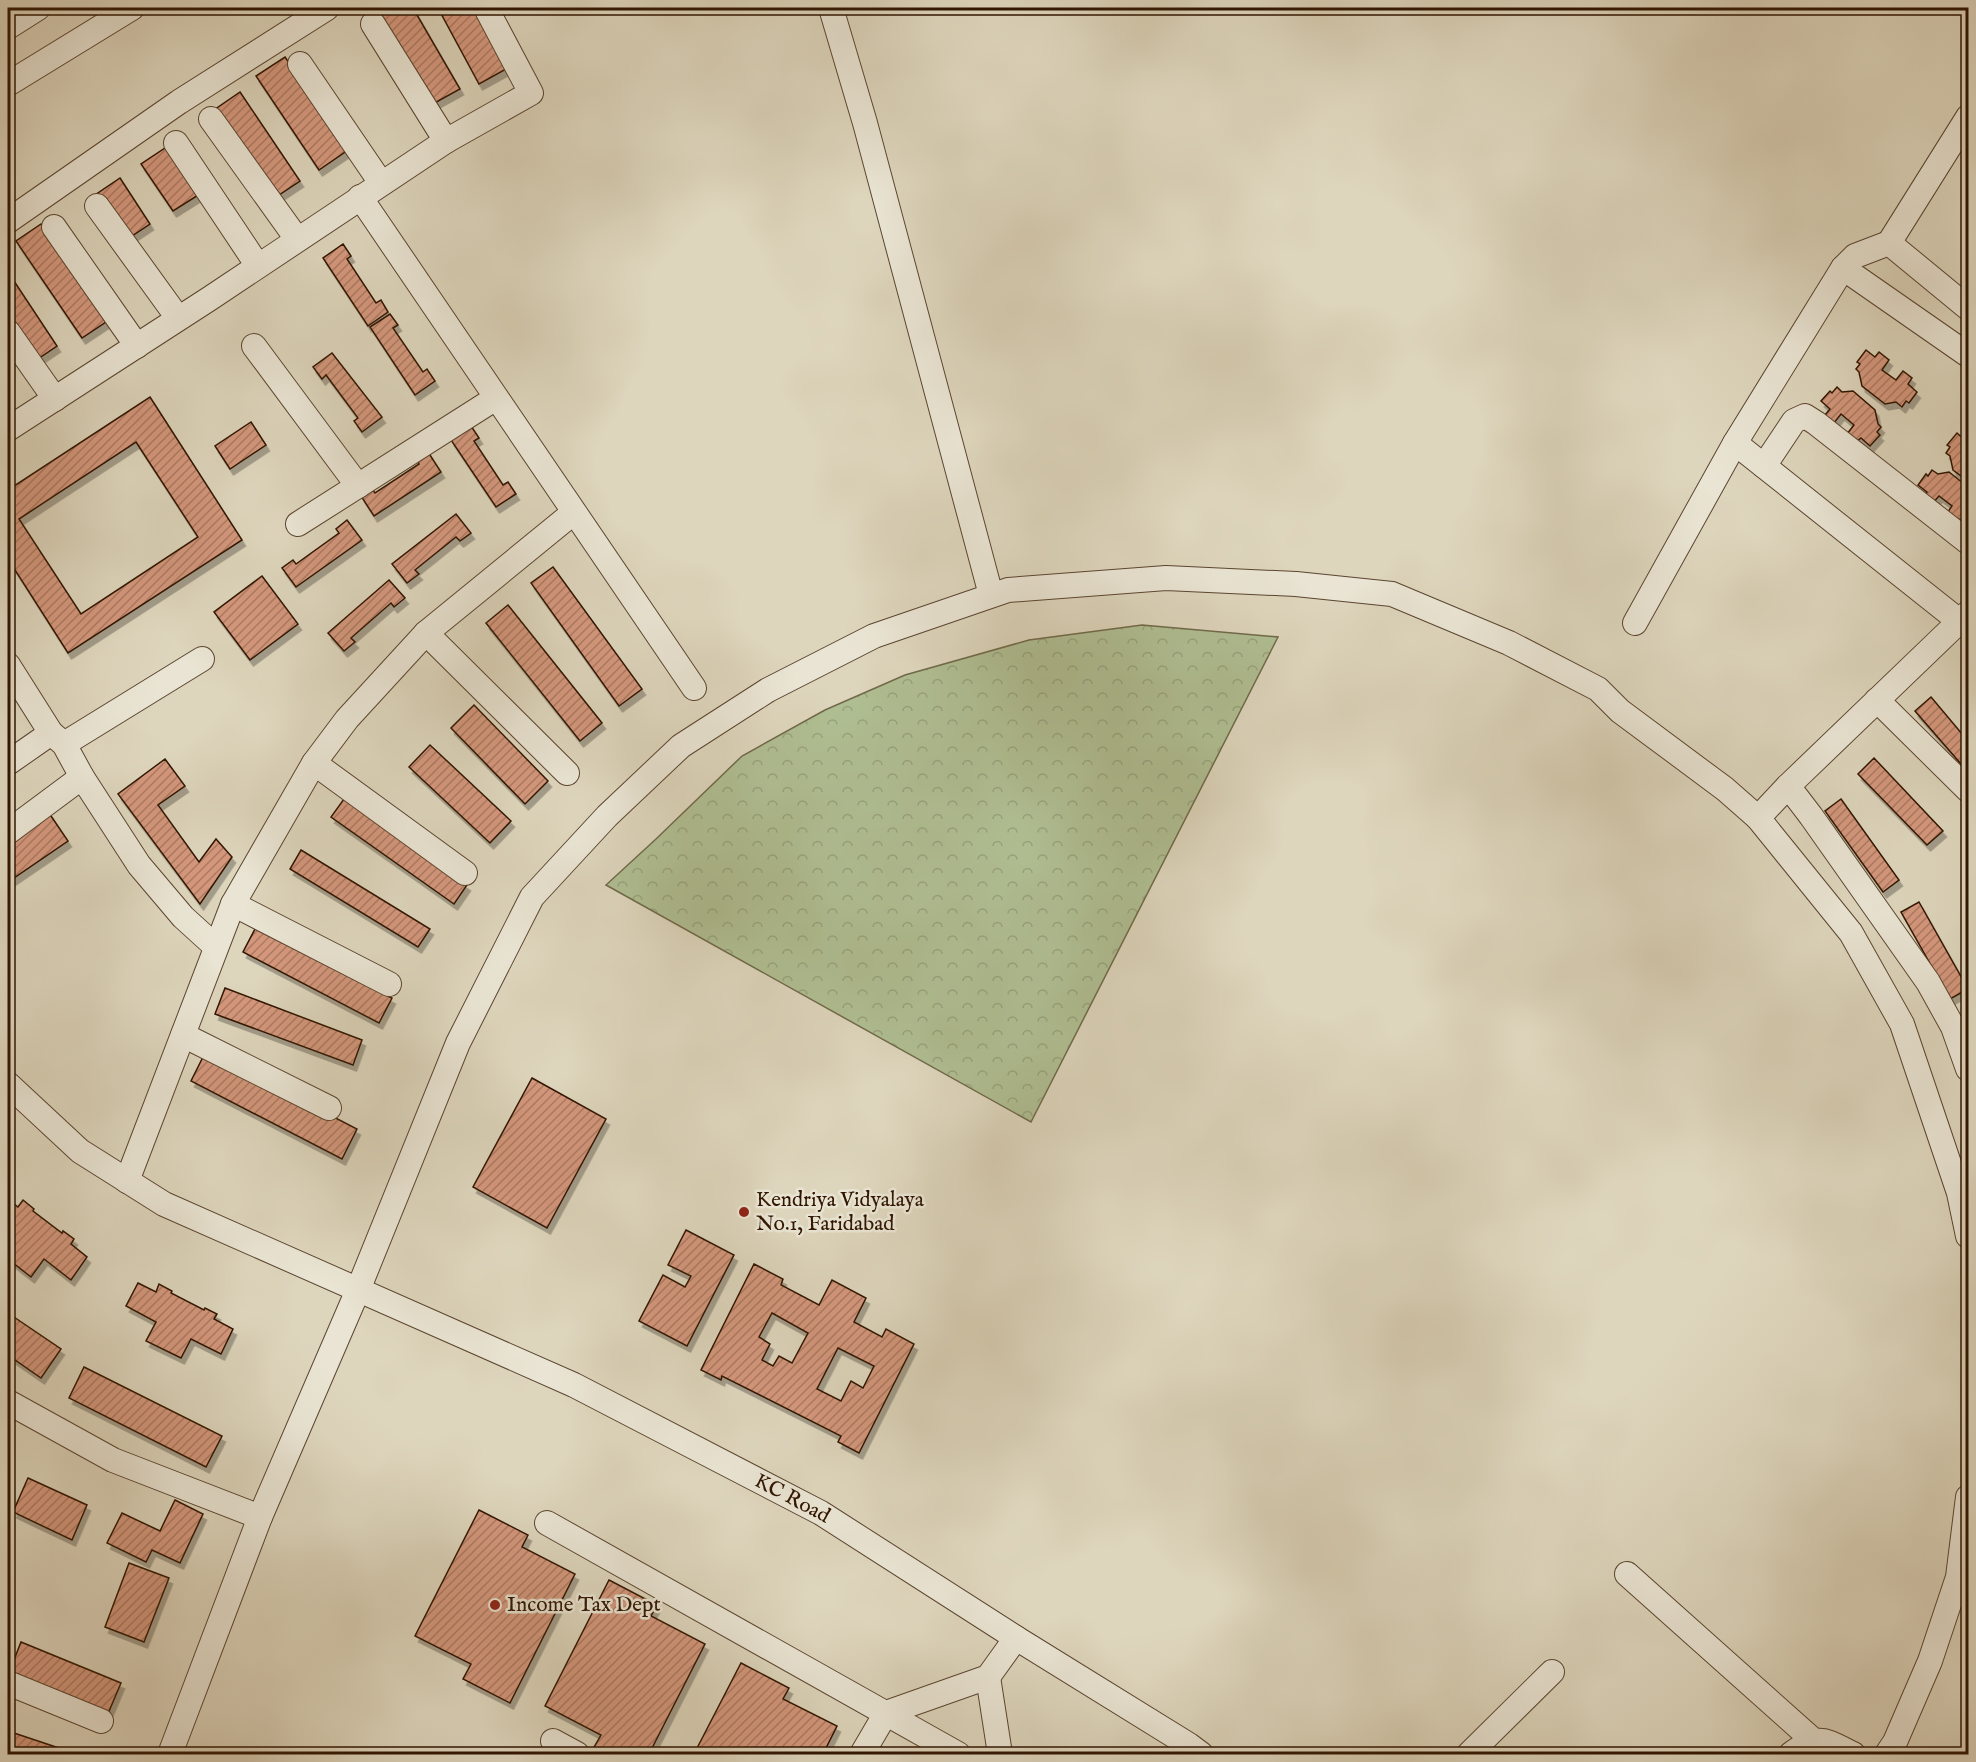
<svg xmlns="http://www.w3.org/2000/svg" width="1976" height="1762" font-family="'IM FELL English',serif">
<defs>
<pattern id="park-crowns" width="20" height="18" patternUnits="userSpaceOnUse" patternTransform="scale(1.5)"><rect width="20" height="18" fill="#afbe92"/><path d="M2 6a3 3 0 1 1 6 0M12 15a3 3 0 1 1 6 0" fill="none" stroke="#97a27c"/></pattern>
<pattern id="building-hatch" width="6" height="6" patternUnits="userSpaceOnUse" patternTransform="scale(1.5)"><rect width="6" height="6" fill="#d4977c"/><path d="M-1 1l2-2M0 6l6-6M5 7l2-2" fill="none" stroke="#ac7a63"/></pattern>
<filter id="shadow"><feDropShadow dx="3.5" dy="6" stdDeviation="0" flood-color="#0004"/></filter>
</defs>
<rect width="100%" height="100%" fill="#ddd5bc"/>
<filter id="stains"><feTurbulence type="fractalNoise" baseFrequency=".00333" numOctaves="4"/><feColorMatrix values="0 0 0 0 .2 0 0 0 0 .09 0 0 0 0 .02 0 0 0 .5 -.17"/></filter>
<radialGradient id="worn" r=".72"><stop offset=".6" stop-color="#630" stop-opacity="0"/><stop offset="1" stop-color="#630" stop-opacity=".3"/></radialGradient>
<polygon fill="url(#park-crowns)" stroke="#706a4a" stroke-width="1.5" points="1142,625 1278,637 1031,1122 606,885 656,839 742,756 825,710 905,675 1029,640"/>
<g fill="url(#building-hatch)" stroke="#301501" stroke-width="1.5" fill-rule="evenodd" filter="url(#shadow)">
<polygon points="375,8 413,8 460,89 431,105"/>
<polygon points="438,8 476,8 508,68 479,84"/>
<polygon points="285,57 348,150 319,170 256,76"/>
<polygon points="240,92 300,181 273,199 214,110"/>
<polygon points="168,146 200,194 173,211 141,164"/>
<polygon points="120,178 150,224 126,240 95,195"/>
<polygon points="41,224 106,322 82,338 16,241"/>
<polygon points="343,244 351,256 347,259 376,303 381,300 388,312 368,326 323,258"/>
<polygon points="8,272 57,346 32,363 8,327"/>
<polygon points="390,314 398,325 393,328 423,372 427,369 435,381 415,395 370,327"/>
<polygon points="1866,350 1875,357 1879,352 1889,360 1882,370 1896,380 1903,371 1912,378 1908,384 1917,392 1909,403 1906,401 1902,407 1896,402 1885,404 1862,386 1859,372 1856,369 1860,364 1857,362"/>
<polygon points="332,353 382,417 362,432 354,421 358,418 326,375 322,379 313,367"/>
<polygon points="1837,387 1842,392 1853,391 1875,410 1878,424 1881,427 1877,432 1880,435 1870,446 1861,438 1856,442 1847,434 1854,425 1841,414 1834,423 1825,415 1830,409 1821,401 1830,391 1832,393"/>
<path d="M150 397 242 540 68 653 8 559V490ZM136 442 198 537 81 614 19 519Z"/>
<polygon points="251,422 266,445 230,469 215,446"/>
<polygon points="471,426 479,438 474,441 503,485 508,482 516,494 496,507 451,440"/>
<polygon points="1957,433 1966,441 1968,438 1968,481 1953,470 1950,456 1946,453 1950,447 1947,445"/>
<polygon points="428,452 441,472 374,516 361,496 372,489 375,493 419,464 416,460"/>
<polygon points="1932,470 1938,474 1949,472 1968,487 1968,525 1959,519 1956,524 1945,516 1952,506 1939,496 1931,505 1922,498 1927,492 1918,485 1926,474 1928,476"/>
<polygon points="456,514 471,533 460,541 456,537 415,570 419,574 407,583 392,564"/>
<polygon points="347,520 362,540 296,587 282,568 293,560 296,564 339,533 336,529"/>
<polygon points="553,567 642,689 619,706 531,583"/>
<polygon points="262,576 298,624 250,660 214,612"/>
<polygon points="389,580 405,598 394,607 391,603 351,638 355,642 344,651 328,633"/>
<polygon points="508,605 602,723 580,741 486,623"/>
<polygon points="1931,697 1968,741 1968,772 1915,711"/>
<polygon points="474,705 548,781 525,804 451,728"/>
<polygon points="430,745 511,821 490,843 409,767"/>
<polygon points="1874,758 1943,831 1927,845 1858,774"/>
<polygon points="165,759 185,786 158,805 199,862 216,839 232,857 200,904 118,794"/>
<polygon points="344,799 467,885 454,904 331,817"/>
<polygon points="1841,799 1899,880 1883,892 1825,811"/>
<polygon points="49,813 68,841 8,882 8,840"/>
<polygon points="301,850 430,929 418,947 290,869"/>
<polygon points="1919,902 1968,989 1950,999 1901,912"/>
<polygon points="256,927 392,998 379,1023 243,952"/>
<polygon points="225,988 362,1040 353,1065 215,1014"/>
<polygon points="206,1051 357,1129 342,1159 191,1081"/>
<polygon points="532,1078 606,1119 547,1228 473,1187"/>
<polygon points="8,1199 18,1207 23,1200 34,1209 33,1211 62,1233 63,1231 74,1239 71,1244 87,1257 71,1280 44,1259 31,1277 8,1259 8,1243 13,1236 8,1232"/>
<polygon points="686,1230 734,1255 687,1346 639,1321 663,1275 685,1287 691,1276 668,1265"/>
<path d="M754 1264 783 1279 781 1285 819 1305 832 1280 866 1298 854 1322 882 1337 886 1329 914 1344 859 1453 838 1442 841 1436 722 1376 721 1380 701 1370ZM772 1313 808 1333 792 1363 779 1356 773 1366 762 1360 770 1344 759 1337ZM838 1348 874 1366 863 1388 851 1381 841 1401 817 1389Z"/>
<polygon points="138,1283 156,1292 159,1284 172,1291 171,1293 204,1310 205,1308 217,1314 214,1319 233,1329 221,1354 191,1339 181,1358 146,1341 156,1322 126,1306"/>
<polygon points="8,1313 61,1349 41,1378 8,1355"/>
<polygon points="84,1367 222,1436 206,1467 69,1398"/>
<polygon points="28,1478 87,1505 72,1540 13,1512"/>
<polygon points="175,1500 203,1514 180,1563 152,1550 146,1562 107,1543 122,1513 160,1531"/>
<polygon points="479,1510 528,1535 522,1547 575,1574 510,1703 463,1679 471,1664 415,1636"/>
<polygon points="129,1563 169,1578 144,1642 105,1627"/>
<polygon points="609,1580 657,1605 651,1616 705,1644 649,1754 603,1754 593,1749 601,1735 545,1706"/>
<polygon points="21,1642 121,1683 107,1716 8,1675"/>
<polygon points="741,1663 789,1688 783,1699 837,1726 823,1754 694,1754"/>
<polygon points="8,1731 77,1754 8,1754"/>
</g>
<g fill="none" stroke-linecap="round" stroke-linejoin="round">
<defs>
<g id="minor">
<polyline points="831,8 865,123 991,595"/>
<polyline points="373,24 446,141"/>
<polyline points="8,27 38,8"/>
<polyline points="300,64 381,183"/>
<polyline points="8,84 132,8"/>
<polyline points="211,119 297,239"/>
<polyline points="176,143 258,266"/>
<polyline points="360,197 694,688"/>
<polyline points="97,206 178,318"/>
<polyline points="8,221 179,102 327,8"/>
<polyline points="54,227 137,346"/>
<polyline points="1889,243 1968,117"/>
<polyline points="1843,268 1968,355"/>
<polyline points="8,332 55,399"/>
<polyline points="254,346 358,486"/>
<polyline points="8,429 209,299 446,141 531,93 486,8"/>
<polyline points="1735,443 1959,621"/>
<polyline points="1764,466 1794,421 1805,416 1816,423 1968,542"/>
<polyline points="298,524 496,398"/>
<polyline points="1635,623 1735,443 1843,268 1855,256 1889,243 1968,308"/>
<polyline points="426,633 567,773"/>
<polyline points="8,665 51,733 64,744 82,777 139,865 183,917 216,947"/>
<polyline points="1877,700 1968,790"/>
<polyline points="64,744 202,659"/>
<polyline points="8,763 51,733"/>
<polyline points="314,763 465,873"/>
<polyline points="1788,786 1811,816 1928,982 1953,1027 1968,1069"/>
<polyline points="1758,818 1788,786 1968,613"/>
<polyline points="8,832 82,777"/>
<polyline points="233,904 389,984"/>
<polyline points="183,1035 329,1108"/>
<polyline points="8,1084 80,1151 164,1204 574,1385 821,1513 1016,1638 1189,1745 1201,1754"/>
<polyline points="127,1181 233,904 314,763 347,719 426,633 573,513"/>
<polyline points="8,1402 113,1460 260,1517"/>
<polyline points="547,1523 958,1754"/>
<polyline points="1627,1574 1814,1741"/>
<polyline points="988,1677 1000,1754"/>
<polyline points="8,1683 101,1721"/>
<polyline points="553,1741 577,1754"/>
<polyline points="170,1754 260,1517 358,1290 458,1043 532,897 607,816 681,746 768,690 874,636 1008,590 1166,578 1296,584 1392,594 1509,643 1598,689 1620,711 1725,789 1758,818 1851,933 1902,1024 1959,1193 1968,1236"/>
<polyline points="862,1754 886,1713 988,1677 1016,1638"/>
<polyline points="1469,1754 1552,1672"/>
<path d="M1791 1754C1819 1733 1825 1740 1853 1754"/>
<polyline points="1887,1754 1895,1742 1930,1661 1958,1577 1968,1497"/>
</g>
</defs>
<use href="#minor" stroke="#5b4530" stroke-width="26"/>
<use href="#minor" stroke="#e9e4d3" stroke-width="24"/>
</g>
<g fill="#8f2418" stroke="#e9e4d3" stroke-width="2">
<circle cx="744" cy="1212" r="6"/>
<circle cx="495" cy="1605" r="6"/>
</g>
<g text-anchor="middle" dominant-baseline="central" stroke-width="5" stroke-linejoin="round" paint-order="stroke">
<g font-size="21" fill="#301501" stroke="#e9e4d3" text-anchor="start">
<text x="756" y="1200">Kendriya Vidyalaya<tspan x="756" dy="24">No.1, Faridabad</tspan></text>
<text x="507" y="1605">Income Tax Dept</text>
</g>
<g font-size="21" fill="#301501" stroke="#e9e4d3">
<text transform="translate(792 1499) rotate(28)">KC Road</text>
</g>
</g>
<rect width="1976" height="1762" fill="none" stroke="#ddd5bc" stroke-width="30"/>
<rect x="9" y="9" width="1958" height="1744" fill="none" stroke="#301501" stroke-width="3"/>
<rect x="15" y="15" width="1946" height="1732" fill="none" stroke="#301501" stroke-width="1.5"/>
<rect width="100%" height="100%" filter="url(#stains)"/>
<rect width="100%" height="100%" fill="url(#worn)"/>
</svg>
